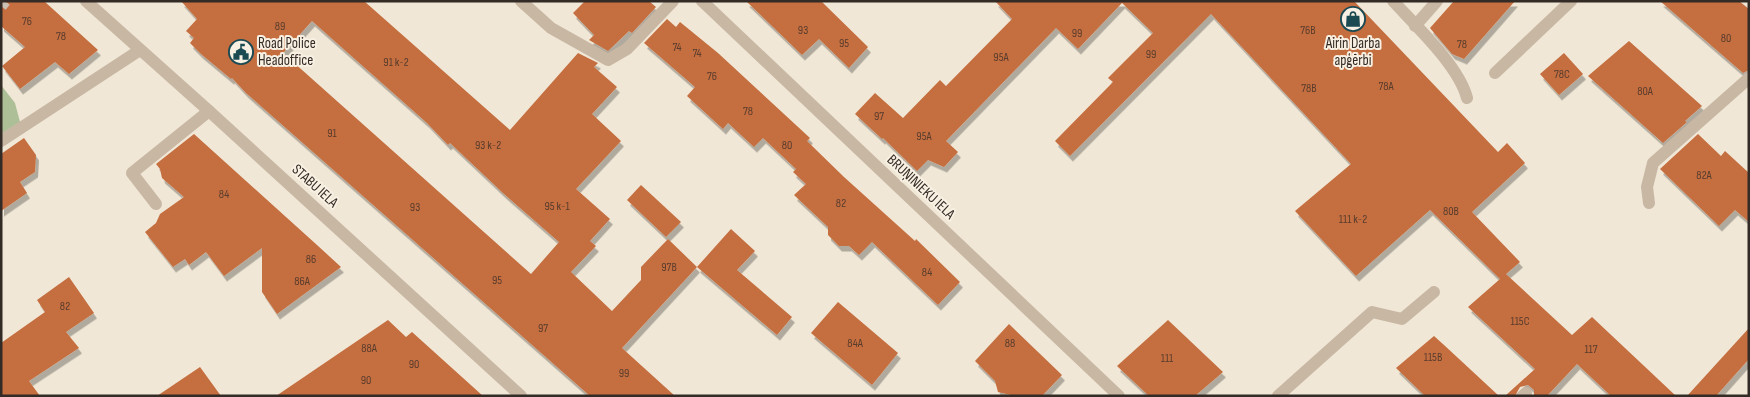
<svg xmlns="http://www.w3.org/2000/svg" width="1750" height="397" font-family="'Sofia Sans Condensed',sans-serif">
<defs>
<filter id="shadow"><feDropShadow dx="3" dy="5.5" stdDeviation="0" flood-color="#0004"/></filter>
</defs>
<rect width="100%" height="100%" fill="#f0e7d6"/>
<polygon fill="#adbf97" points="1,85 15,103 20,122 1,134"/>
<g fill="#c56e3f" fill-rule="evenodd" filter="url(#shadow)">
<polygon points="1,1 44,1 98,50 69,74 55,62 20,89 2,66 25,47 1,26"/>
<path d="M181 1H364L510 130 578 53 598 63 594 67 617 87 592 114 621 141 576 189 610 219 590 241 596 246 571 272 612 311 641 280V267L668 239 697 267 622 348 675 396H590L246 93 232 78 231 79 201 54 190 43 194 38 186 31 197 19ZM312 21 427 123 448 145 450 143 503 193 559 242 531 274 283 53Z"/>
<polygon points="585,1 649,1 656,7 632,33 629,31 608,51 589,40 594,35 573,13"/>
<polygon points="746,1 821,1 868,47 849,68 819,39 802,55"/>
<polygon points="995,1 1354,1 1498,152 1507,143 1525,163 1472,212 1520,262 1506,274 1572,335 1592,317 1676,396 1611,396 1577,364 1547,396 1534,396 1534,390 1528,385 1520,387 1515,396 1505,396 1535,369 1468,307 1500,279 1430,210 1356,276 1295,211 1351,164 1211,14 1070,156 1055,141 1113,82 1108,78 1153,33 1122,3 1078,49 1056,28 946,141 958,152 944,167 928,160 917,171 883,138 882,139 855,114 875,93 903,118 940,80 946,86 1012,19"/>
<polygon points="1454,1 1515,1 1464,59 1452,54 1430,28"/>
<polygon points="1660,1 1739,1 1749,9 1749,70 1743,73"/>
<polygon points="667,19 676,27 680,22 718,53 810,138 807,141 844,177 915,241 916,239 960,282 938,305 872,242 859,255 849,246 839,246 828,235 828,227 794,195 806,184 793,172 796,169 763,138 754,147 728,123 723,129 687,96 695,87 644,43"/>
<polygon points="1629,41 1702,106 1685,121 1687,122 1663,143 1588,76"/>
<polygon points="1564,53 1583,74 1559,95 1540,74"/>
<polygon points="194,134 317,245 341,267 277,314 262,292 262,248 224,276 206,252 189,265 185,259 173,267 145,232 156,223 160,214 184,197 162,178 160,169 156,164"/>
<polygon points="1698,134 1721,156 1725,151 1749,173 1749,222 1735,210 1719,226 1660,169"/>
<polygon points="24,138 36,155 35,172 20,182 27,193 1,211 1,154"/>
<polygon points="641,185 681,222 666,237 627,200"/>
<polygon points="731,229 755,251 737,270 792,317 777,335 697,267"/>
<polygon points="69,277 94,313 66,332 79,348 29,381 40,396 1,396 1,343 45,312 37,300"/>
<polygon points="838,302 898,353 872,385 811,333"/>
<polygon points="388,320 406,337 412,332 483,396 276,396"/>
<polygon points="1168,320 1223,372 1195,396 1149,396 1117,366"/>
<polygon points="1009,324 1062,375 1042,396 1015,396 998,392 995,381 975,361"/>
<polygon points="1749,328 1749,359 1716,396 1687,396"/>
<polygon points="1434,336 1444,345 1499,396 1425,396 1396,368"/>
<polygon points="200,367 221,396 157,396"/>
</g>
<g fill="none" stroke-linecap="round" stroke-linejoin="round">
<polyline stroke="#cac1b3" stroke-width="12" stroke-dasharray="12 6" stroke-linecap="butt" points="1,6 5,1"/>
<g stroke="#c8b7a3" stroke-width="12">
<polyline points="86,1 209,111 521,396"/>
<polyline points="521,1 551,28 608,60 627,49 673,1"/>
<polyline points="702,1 1119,396"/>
<path d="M1393 1C1416 26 1459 66 1467 98"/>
<polyline points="1415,26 1437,1"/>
<polyline points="1495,73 1571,1"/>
<polyline points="1,141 140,50"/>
<polyline points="1649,203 1647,187 1653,163 1749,78"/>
<polyline points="156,204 132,173 209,111"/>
<polyline points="1278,396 1372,312 1402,319 1434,292"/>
<polyline points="1523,396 1526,393"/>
</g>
</g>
<defs>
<symbol id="shop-ring" viewBox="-11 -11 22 22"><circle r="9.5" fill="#f8f0e2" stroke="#1b4a53" stroke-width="1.5"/><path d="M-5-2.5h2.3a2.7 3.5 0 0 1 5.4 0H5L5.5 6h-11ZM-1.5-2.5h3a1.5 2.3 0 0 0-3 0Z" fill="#1b4a53"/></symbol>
<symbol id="civic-ring" viewBox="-11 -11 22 22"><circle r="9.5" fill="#f8f0e2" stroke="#1b4a53" stroke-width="1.5"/><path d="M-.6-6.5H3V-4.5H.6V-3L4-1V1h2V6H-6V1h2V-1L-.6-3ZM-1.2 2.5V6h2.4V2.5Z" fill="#1b4a53"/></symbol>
</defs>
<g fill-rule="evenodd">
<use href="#shop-ring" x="1339" y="5" width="28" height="28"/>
<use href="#civic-ring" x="227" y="38" width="28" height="28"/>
</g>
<g text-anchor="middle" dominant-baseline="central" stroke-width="4" stroke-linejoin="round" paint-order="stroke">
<g font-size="12" fill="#583c2c">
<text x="27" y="21">76</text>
<text x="280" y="26">89</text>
<text x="803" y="30">93</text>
<text x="1308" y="30">76B</text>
<text x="1077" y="33">99</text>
<text x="61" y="36">78</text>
<text x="1726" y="38">80</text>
<text x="844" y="43">95</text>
<text x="1462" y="44">78</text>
<text x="677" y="47">74</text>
<text x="697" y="53">74</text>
<text x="1151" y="54">99</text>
<text x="1001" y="57">95A</text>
<text x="396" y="62">91 k-2</text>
<text x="1562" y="74">78C</text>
<text x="712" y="76">76</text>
<text x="1386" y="86">78A</text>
<text x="1309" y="88">78B</text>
<text x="1645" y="91">80A</text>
<text x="748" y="111">78</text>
<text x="879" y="116">97</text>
<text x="332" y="133">91</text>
<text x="924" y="136">95A</text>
<text x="488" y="145">93 k-2</text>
<text x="787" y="145">80</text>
<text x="1704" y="175">82A</text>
<text x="224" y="194">84</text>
<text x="841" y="203">82</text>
<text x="557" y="206">95 k-1</text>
<text x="415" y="207">93</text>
<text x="1451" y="211">80B</text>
<text x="1353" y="219">111 k-2</text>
<text x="311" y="259">86</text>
<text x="669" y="267">97B</text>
<text x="927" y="272">84</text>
<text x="497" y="280">95</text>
<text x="302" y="281">86A</text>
<text x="65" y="306">82</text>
<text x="1520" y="321">115C</text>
<text x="543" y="328">97</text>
<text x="855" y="343">84A</text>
<text x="1010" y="343">88</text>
<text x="369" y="348">88A</text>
<text x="1591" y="349">117</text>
<text x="1433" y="357">115B</text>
<text x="1167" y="358">111</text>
<text x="414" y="364">90</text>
<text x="624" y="373">99</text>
<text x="366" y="380">90</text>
</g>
<g font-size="15" fill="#332b25" stroke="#f8f0e2" text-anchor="start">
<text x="258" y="43">Road Police<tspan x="258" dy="17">Headoffice</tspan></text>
<text x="1353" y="43" text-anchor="middle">Airin Darba<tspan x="1353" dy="17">apģērbi</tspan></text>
</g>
<g font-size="15" fill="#332b25" stroke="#f8f0e2">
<text transform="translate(315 186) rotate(42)">STABU IELA</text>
<text transform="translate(921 187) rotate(43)">BRUŅINIEKU IELA</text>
</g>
</g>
<rect width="1750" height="397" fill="none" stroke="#332b25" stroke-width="5"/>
</svg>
